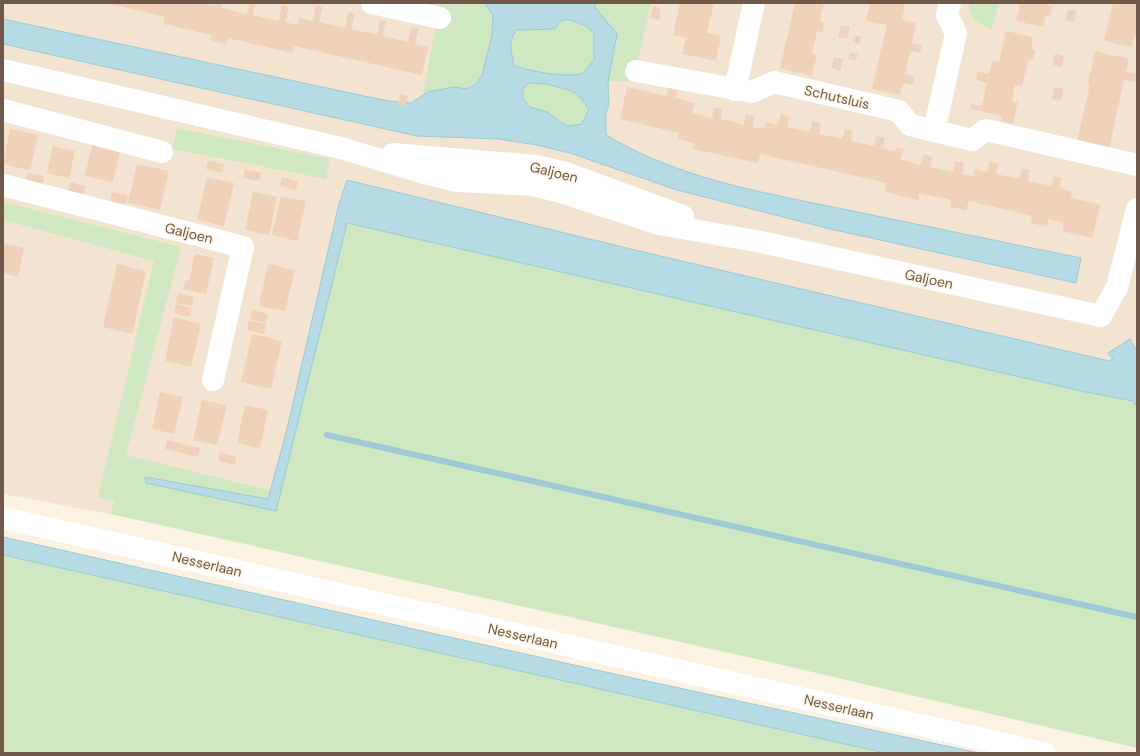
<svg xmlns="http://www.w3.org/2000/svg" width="1140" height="756" font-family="'DM Sans',sans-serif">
<rect width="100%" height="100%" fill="#fbf2e1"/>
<polygon fill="#f2e4d0" points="3,3 1137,3 1137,378 286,547 3,494"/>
<g fill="#cfe8c1">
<polygon points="440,3 485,3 493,15 492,35 482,75 476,84 467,89 454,87 429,92 423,95"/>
<polygon points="595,3 651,3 633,81 608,82 615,49 603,19 595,7"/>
<path d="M969 3H999L992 29C978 24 968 19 969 3Z"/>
<path d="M562 20H571L588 27 594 34V60L582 74C559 77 536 72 514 66 511 53 507 40 517 30L555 29Z"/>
<path d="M532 83 546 84 569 90 577 94 589 109 582 124 567 126 547 112 530 107 523 99C522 90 523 85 532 83Z"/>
<polygon points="177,128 330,159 326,179 172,149"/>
<polygon points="3,202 181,247 126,455 277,492 347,223 1133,401 1137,407 1137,748 774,663 111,514 114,501 98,497 154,261 3,220"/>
<polygon points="3,555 885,753 3,753"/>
</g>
<g fill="#b7dbe4" stroke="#9dcad5" fill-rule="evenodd">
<path d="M485 3H595V7L617 34 608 82 609 105 606 113V135C679 179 765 193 848 210 925 226 1003 242 1081 258L1076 283 830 229 677 190 570 153 537 145 498 139 417 136 3 44V19L388 101 411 103 428 92 454 87 467 89 476 84 482 75 492 35 493 15ZM562 20H571L588 27 594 34V60L582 74C559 77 536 72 514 66 512 53 507 40 517 30L555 29ZM532 83 546 84 569 90 577 94 589 109 582 124 567 126 547 112 530 107 523 99C522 90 523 85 532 83Z"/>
<polygon points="347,180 635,250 1109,361 1113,359 1108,353 1130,339 1137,352 1137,407 1133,401 1086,392 347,223 276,511 146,483 145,477 268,499 286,433 338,208"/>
<polygon points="3,537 610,673 979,753 885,753 3,555"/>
</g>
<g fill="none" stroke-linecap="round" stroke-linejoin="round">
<polyline stroke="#9dcad5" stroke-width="6" points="327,435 1137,617"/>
</g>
<g fill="#f0d2ba">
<polygon points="107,3 200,3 215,6 216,3 222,3 221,8 247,14 249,3 256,3 253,15 279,21 282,5 289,7 285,22 298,25 299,18 313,21 316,5 323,7 319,22 345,28 348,12 355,14 351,29 377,35 380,20 386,21 383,36 408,42 412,27 419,28 415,44 428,47 422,75 294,46 292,53 228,38 226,44 210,40 212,35 163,24 165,17"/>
<polygon points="680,3 714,3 707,33 721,36 716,61 682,54 686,38 673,35"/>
<polygon points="795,3 824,3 820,21 824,22 822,32 817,31 812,53 817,54 812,76 780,68"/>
<polygon points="870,3 905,3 902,20 916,23 912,43 922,45 920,53 910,51 905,74 915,77 913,85 903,83 900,95 872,89 887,25 866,21"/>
<polygon points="1020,3 1049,3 1048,5 1052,6 1050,16 1046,15 1043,27 1016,21"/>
<polygon points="1113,3 1137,3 1137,35 1135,34 1132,47 1104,41"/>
<polygon points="653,6 661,8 659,20 650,18"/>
<polygon points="1068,9 1077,11 1074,22 1065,21"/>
<polygon points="841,25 850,27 847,39 838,37"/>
<polygon points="1006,31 1033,37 1031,49 1035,50 1033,60 1029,59 1022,86 1015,85 1012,101 1018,102 1013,124 1001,121 1002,116 970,109 971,104 982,106 987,83 976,80 978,72 989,74 992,61 999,63"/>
<polygon points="855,35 861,37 860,44 853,42"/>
<polygon points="1095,51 1129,59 1126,72 1137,74 1135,82 1124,80 1109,149 1077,142 1090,84 1088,84"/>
<polygon points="850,52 858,54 856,60 848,59"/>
<polygon points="1055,54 1064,56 1062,67 1053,65"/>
<polygon points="834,57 843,59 840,71 831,68"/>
<polygon points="669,86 678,88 675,98 695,103 692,113 712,118 714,107 723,109 721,119 744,125 746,114 755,116 753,127 764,129 766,122 778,125 781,114 789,116 787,127 810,132 812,121 821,123 819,134 842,139 845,129 853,131 851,141 874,146 876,136 885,138 883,148 895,151 896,148 904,149 901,160 921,165 924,154 932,156 930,167 953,172 955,161 964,163 962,174 973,176 975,169 987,172 990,161 998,163 996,174 1019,179 1022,169 1030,170 1028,181 1051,186 1054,176 1062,178 1060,188 1072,191 1071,198 1100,204 1092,238 1062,231 1064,223 1048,219 1047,227 1031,223 1032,216 1016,212 969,201 966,210 950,207 951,200 919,193 918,200 885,192 887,183 760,154 758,163 693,149 694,143 677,139 679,133 620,119 627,87 666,96"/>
<polygon points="1054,87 1063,89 1061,101 1052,99"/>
<polygon points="400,94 408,96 405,106 398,104"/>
<polygon points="10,129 38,135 30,170 3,164"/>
<polygon points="93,141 121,147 113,182 85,176"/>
<polygon points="53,146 75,151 69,178 47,173"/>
<polygon points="208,161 224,164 222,173 206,169"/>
<polygon points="137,164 169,171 160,210 128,203"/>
<polygon points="245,169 261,172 259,181 243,178"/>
<polygon points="28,173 44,176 42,186 26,182"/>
<polygon points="207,177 234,183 224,226 197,220"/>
<polygon points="282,177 298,181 296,190 280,186"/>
<polygon points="70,182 86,186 84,195 68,191"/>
<polygon points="112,192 128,195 126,204 110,201"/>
<polygon points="253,192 277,197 269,235 245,230"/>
<polygon points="281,196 306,201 297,241 272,235"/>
<polygon points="3,244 24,248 18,277 3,273"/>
<polygon points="195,254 214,258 206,294 183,289 186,281 189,281"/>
<polygon points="117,264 146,271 132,334 103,327"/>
<polygon points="268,264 295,270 285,311 259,306"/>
<polygon points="178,293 194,297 192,306 176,303"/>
<polygon points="176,304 192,308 190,317 174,313"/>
<polygon points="252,310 268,314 266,323 250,319"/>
<polygon points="174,317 201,324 191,367 165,361"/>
<polygon points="249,321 266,324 264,334 247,330"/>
<polygon points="252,334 282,341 271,389 241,382"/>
<polygon points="160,392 183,397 174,434 152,429"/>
<polygon points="202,400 227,405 217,445 193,440"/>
<polygon points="245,405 268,410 260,448 237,443"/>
<polygon points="167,440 200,448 198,457 165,449"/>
<polygon points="220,452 236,456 235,465 218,461"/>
</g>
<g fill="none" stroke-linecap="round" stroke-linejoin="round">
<g stroke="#fff" stroke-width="22">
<polyline points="372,3 440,18"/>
<polyline points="3,70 341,148 424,173 457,181 533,185 561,192 659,224 756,241 1101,316 1117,287 1137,209"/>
<polyline points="636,71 752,92 774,82 899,111 910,125 972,140 986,130 1137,165"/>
<polyline points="735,90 754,3"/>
<polyline points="3,110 162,152"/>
<polyline points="934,131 956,33 947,15 950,3"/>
<polyline points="393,154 536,166 566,173 683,216"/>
<polyline points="3,185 243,247 213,380"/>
<polyline points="3,518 1044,753"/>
</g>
</g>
<g text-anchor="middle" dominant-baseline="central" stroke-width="3" stroke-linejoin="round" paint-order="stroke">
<g font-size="14" fill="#715949" stroke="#fef6e7">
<text transform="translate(837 97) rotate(13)">Schutsluis</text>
<text transform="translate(554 172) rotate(14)">Galjoen</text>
<text transform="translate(189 233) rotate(14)">Galjoen</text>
<text transform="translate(929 279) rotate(12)">Galjoen</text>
<text transform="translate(207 564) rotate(13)">Nesserlaan</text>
<text transform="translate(523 636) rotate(13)">Nesserlaan</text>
<text transform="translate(839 707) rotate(13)">Nesserlaan</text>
</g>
</g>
<rect width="1140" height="756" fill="none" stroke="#715949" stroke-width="8"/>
</svg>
